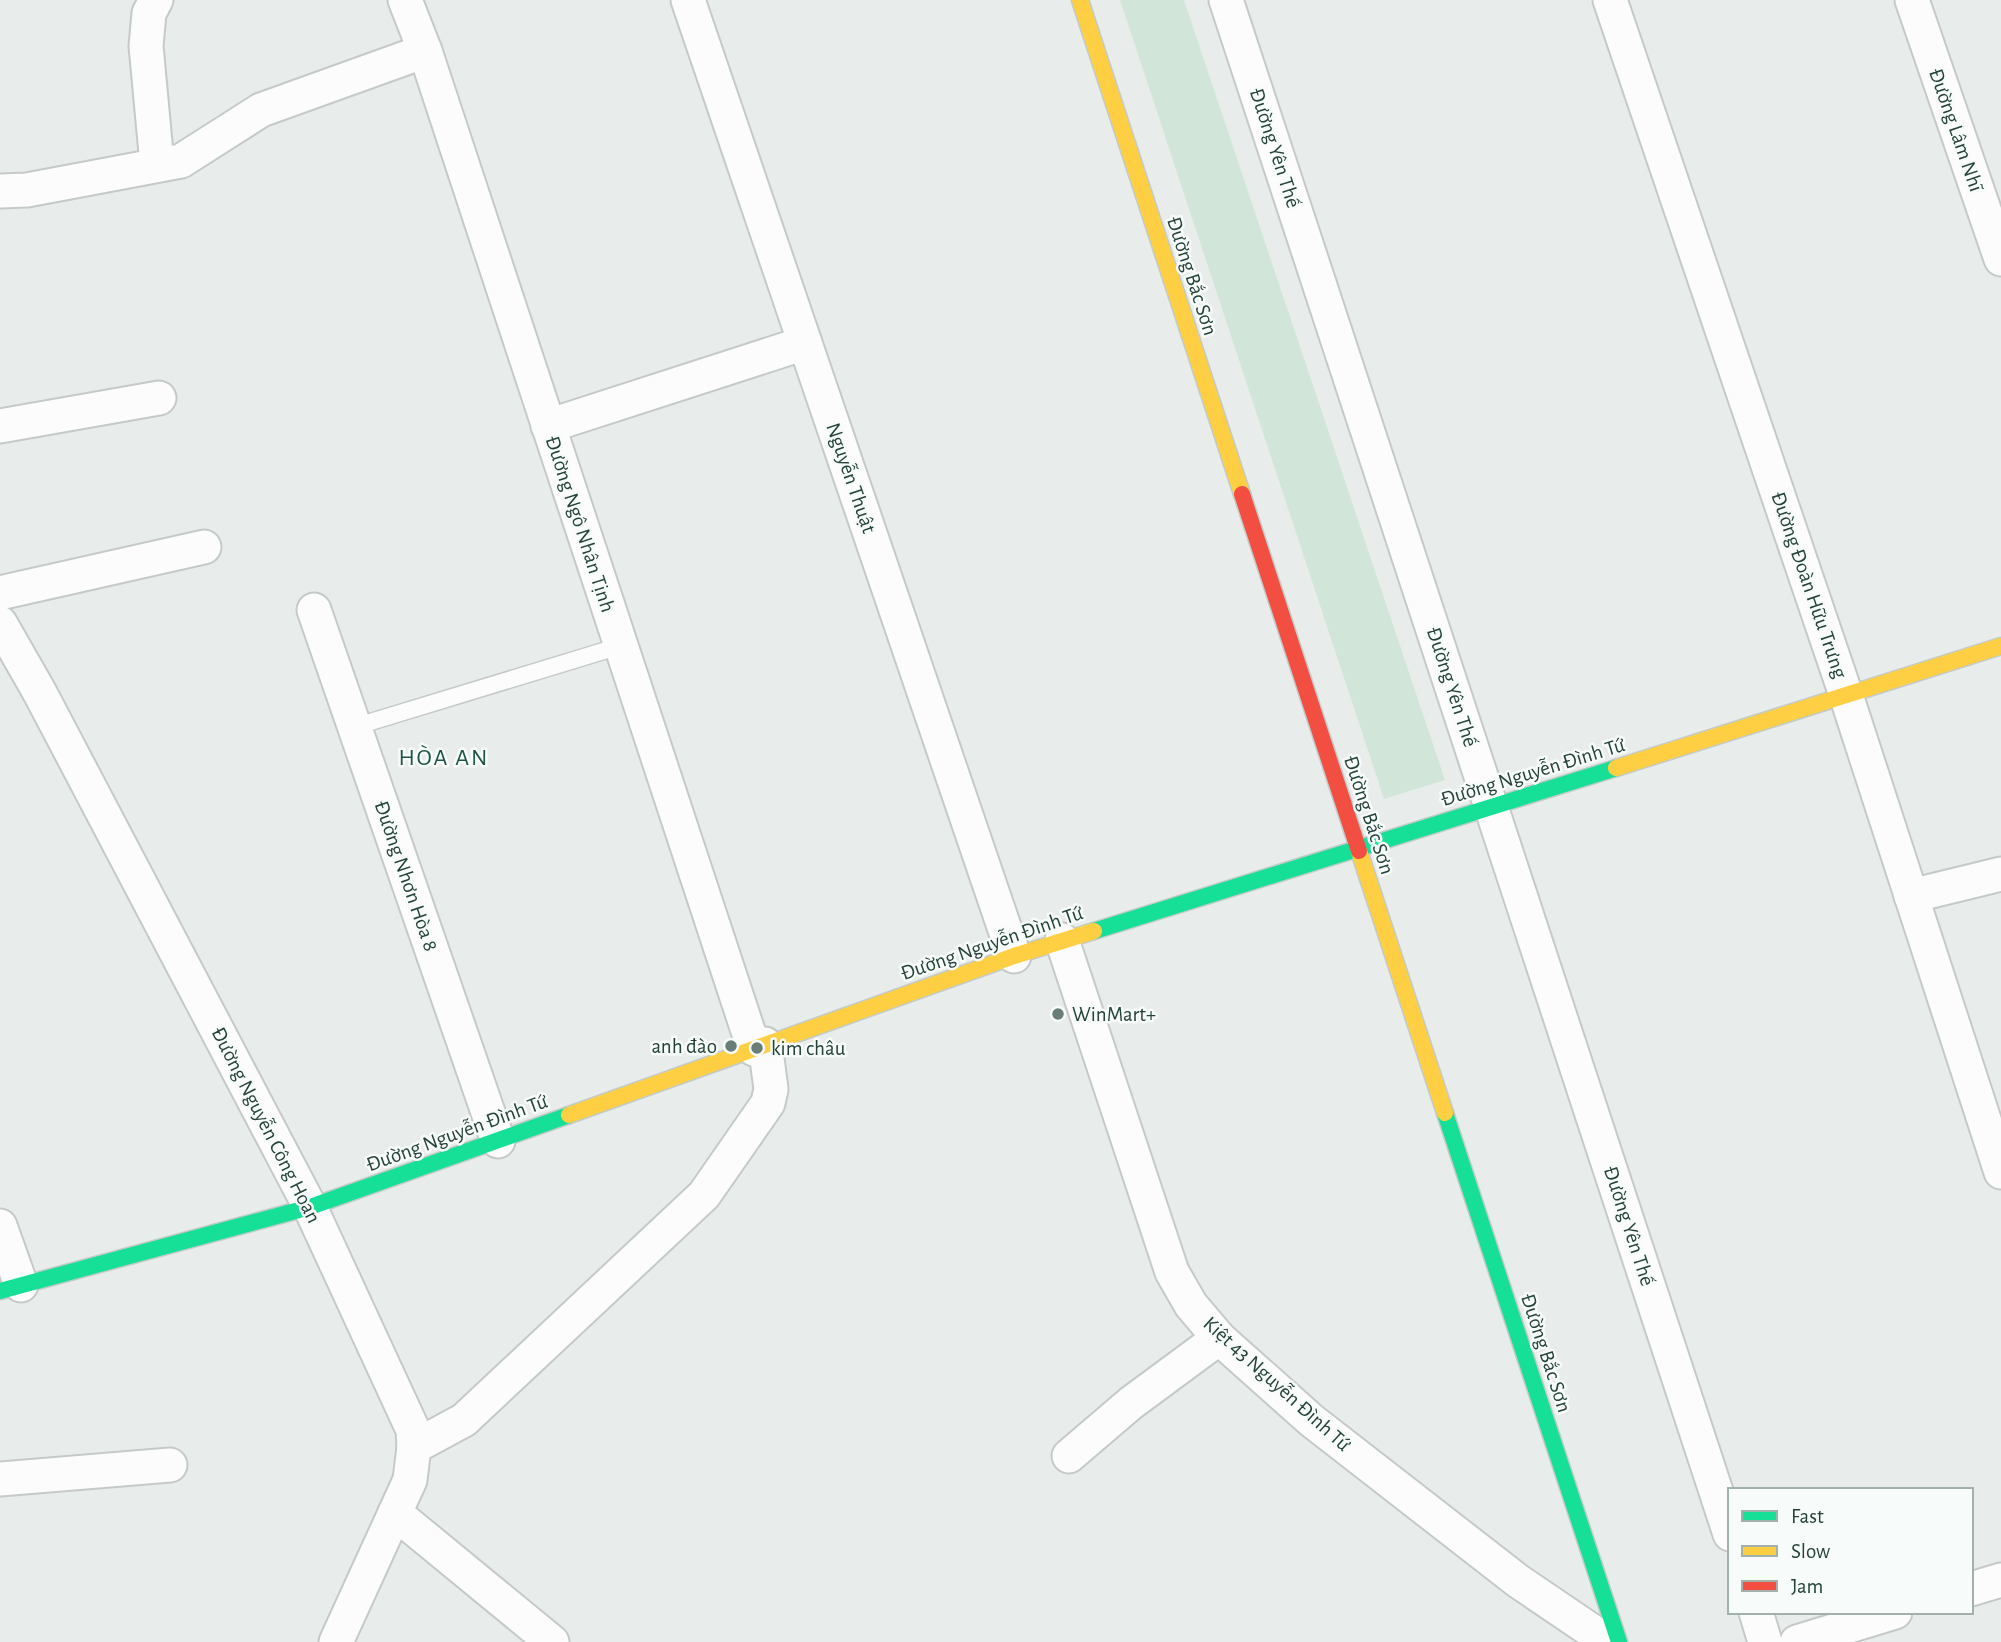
<svg xmlns="http://www.w3.org/2000/svg" width="2001" height="1642" font-family="'Alegreya Sans',sans-serif">
<rect width="100%" height="100%" fill="#e8edeb"/>
<polygon fill="#d1e6d8" points="1120,0 1184,0 1445,780 1384,799"/>
<g fill="none" stroke-linecap="round" stroke-linejoin="round">
<defs>
<polyline id="lane" points="354,727 620,646"/>
<g id="street">
<polyline points="156,0 149,13 146,46 157,164"/>
<polyline points="405,0 425,51 754,1049"/>
<polyline points="688,0 1014,956"/>
<polyline points="1226,0 1730,1534"/>
<polyline points="1610,0 1846,695 2001,1172"/>
<polyline points="1912,0 2001,259"/>
<polyline points="0,191 27,190 181,161 261,110 425,51"/>
<polyline points="0,426 159,398"/>
<polyline points="548,426 805,343"/>
<polyline points="0,593 204,547"/>
<polyline points="314,610 498,1141"/>
<polyline points="0,623 40,693 310,1207 413,1430 414,1447 410,1480 336,1642"/>
<polyline points="1911,896 2001,874"/>
<polyline points="1062,940 1172,1272 1191,1305 1219,1338 1311,1420 1518,1581 1608,1642"/>
<polyline points="0,1226 21,1285"/>
<polyline points="414,1447 464,1420 704,1195 768,1103 771,1089 765,1044"/>
<polyline points="1069,1456 1131,1403 1219,1338"/>
<polyline points="0,1479 170,1465"/>
<polyline points="395,1513 552,1642"/>
<polyline points="1971,1589 2001,1580"/>
<polyline points="1756,1612 1765,1642"/>
<polyline points="1797,1642 1895,1612"/>
</g>
<g id="fast">
<polyline points="1094,931 1616,768"/>
<polyline points="1445,1113 1619,1642"/>
<polyline points="0,1291 310,1207 569,1115"/>
</g>
<g id="slow">
<polyline points="1080,0 1242,494"/>
<polyline points="1616,768 2001,646"/>
<polyline points="1359,851 1445,1113"/>
<polyline points="569,1115 1014,956 1094,931"/>
</g>
<polyline id="jam" points="1242,494 1359,851"/>
</defs>
<use href="#lane" stroke="#c5cac8" stroke-width="19"/>
<use href="#street" stroke="#c5cac8" stroke-width="37"/>
<use href="#fast" stroke="#c3cbc8" stroke-width="19"/>
<use href="#slow" stroke="#c3cbc8" stroke-width="19"/>
<use href="#jam" stroke="#c3cbc8" stroke-width="19"/>
<use href="#lane" stroke="#fcfcfc" stroke-width="16"/>
<use href="#street" stroke="#fcfcfc" stroke-width="33"/>
<use href="#fast" stroke="#16e098" stroke-width="16"/>
<use href="#slow" stroke="#ffcf43" stroke-width="16"/>
<use href="#jam" stroke="#f24e42" stroke-width="16"/>
</g>
<g fill="#697e78" stroke="#f7fbf9" stroke-width="2.5">
<circle cx="1058" cy="1014" r="7"/>
<circle cx="731" cy="1046" r="7"/>
<circle cx="757" cy="1048" r="7"/>
</g>
<g text-anchor="middle" dominant-baseline="central" stroke-width="5" stroke-linejoin="round" paint-order="stroke">
<g font-size="21" fill="#24423a" stroke="#f7fbf9">
<text transform="translate(1956 130) rotate(71)">Đường Lâm Nhĩ</text>
<text transform="translate(1275 148) rotate(72)">Đường Yên Thế</text>
<text transform="translate(1192 276) rotate(72)">Đường Bắc Sơn</text>
<text transform="translate(851 478) rotate(71)">Nguyễn Thuật</text>
<text transform="translate(580 524) rotate(72)">Đường Ngô Nhân Tịnh</text>
<text transform="translate(1809 585) rotate(71)">Đường Đoàn Hữu Trưng</text>
<text transform="translate(1452 687) rotate(72)">Đường Yên Thế</text>
<text transform="translate(1533 772) rotate(-17)">Đường Nguyễn Đình Tứ</text>
<text transform="translate(1369 815) rotate(72)">Đường Bắc Sơn</text>
<text transform="translate(406 876) rotate(71)">Đường Nhơn Hòa 8</text>
<text transform="translate(992 943) rotate(-19)">Đường Nguyễn Đình Tứ</text>
<text transform="translate(266 1125) rotate(63)">Đường Nguyễn Công Hoan</text>
<text transform="translate(457 1133) rotate(-20)">Đường Nguyễn Đình Tứ</text>
<text transform="translate(1629 1226) rotate(72)">Đường Yên Thế</text>
<text transform="translate(1546 1353) rotate(72)">Đường Bắc Sơn</text>
<text transform="translate(1277 1384) rotate(42)">Kiệt 43 Nguyễn Đình Tứ</text>
</g>
<g font-size="21" fill="#24423a" stroke="#f7fbf9" text-anchor="start">
<text x="1072" y="1014">WinMart+</text>
<text x="717" y="1046" text-anchor="end">anh đào</text>
<text x="771" y="1048">kim châu</text>
</g>
<g font-size="24" letter-spacing="2" fill="#1f5548" stroke="#f7fbf9">
<text x="444" y="758">HÒA AN</text>
</g>
</g>
<rect x="1728" y="1488" width="245" height="126" fill="#f7fbf9" stroke="#a3b1ad" stroke-width="2"/>
<rect x="1742" y="1511" width="35" height="10" fill="#16e098" stroke="#a3b1ad" stroke-width="2"/>
<text x="1791" y="1523" font-size="21" fill="#24423a">Fast</text>
<rect x="1742" y="1546" width="35" height="10" fill="#ffcf43" stroke="#a3b1ad" stroke-width="2"/>
<text x="1791" y="1558" font-size="21" fill="#24423a">Slow</text>
<rect x="1742" y="1581" width="35" height="10" fill="#f24e42" stroke="#a3b1ad" stroke-width="2"/>
<text x="1791" y="1593" font-size="21" fill="#24423a">Jam</text>
</svg>
